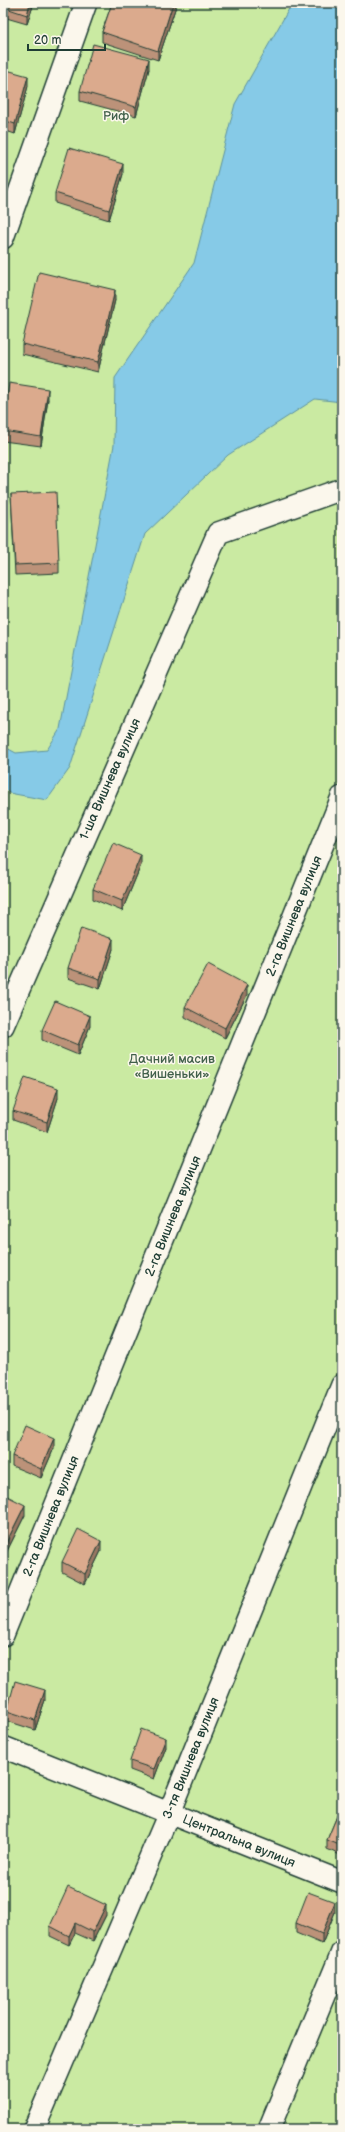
<svg xmlns="http://www.w3.org/2000/svg" width="345" height="2132" font-family="'Balsamiq Sans',sans-serif">
<rect width="100%" height="100%" fill="#f5e8d9"/>
<filter id="ink" filterUnits="userSpaceOnUse"><feTurbulence type="fractalNoise" baseFrequency=".025" numOctaves="2"/><feDisplacementMap in="SourceGraphic" scale="8" xChannelSelector="R" yChannelSelector="G"/><feConvolveMatrix kernelMatrix="1 2 1 2 8 2 1 2 1" color-interpolation-filters="sRGB"/></filter>
<g filter="url(#ink)">
<rect fill="#caeaa2" stroke="#74946b" x="3" y="3" width="339" height="2126"/>
<polygon fill="#86cae7" stroke="#5d929f" points="342,6 342,402 315,399 228,455 145,534 70,768 47,800 9,793 3,787 3,746 16,753 47,750 60,729 114,445 115,378 194,263 235,104 290,7"/>
<g fill="none" stroke-linecap="round" stroke-linejoin="round">
<defs>
<g id="street">
<polyline points="3,238 86,3"/>
<polyline points="3,1026 218,533 342,489"/>
<polyline points="3,1635 342,797"/>
<polyline points="3,1747 342,1882"/>
<polyline points="34,2129 169,1813 342,1385"/>
<polyline points="269,2129 342,1952"/>
</g>
</defs>
<use href="#street" stroke="#1f3d34" stroke-width="24"/>
<use href="#street" stroke="#fbf7ec" stroke-width="21"/>
</g>
<g fill="#bc9279" stroke="#1f3d34">
<polygon points="3,3 34,3 27,24 3,17"/>
<polygon points="112,3 177,3 158,60 102,42 102,32"/>
<polygon points="3,69 28,86 15,134 3,130"/>
<polygon points="149,69 136,116 80,101 80,91"/>
<polygon points="123,174 109,220 55,203 55,193"/>
<polygon points="115,300 98,372 22,354 22,344"/>
<polygon points="48,399 41,446 3,441 3,425"/>
<polygon points="11,494 59,563 59,573 15,575"/>
<polygon points="141,865 122,911 93,899 93,889"/>
<polygon points="113,949 100,989 68,978 68,968"/>
<polygon points="247,995 225,1038 185,1017 185,1007"/>
<polygon points="90,1026 78,1055 42,1040 42,1030"/>
<polygon points="58,1098 47,1132 13,1120 13,1111"/>
<polygon points="54,1448 41,1478 12,1466 12,1456"/>
<polygon points="3,1494 25,1515 6,1553 3,1551"/>
<polygon points="101,1551 85,1584 62,1572 62,1562"/>
<polygon points="45,1700 35,1730 7,1721 7,1711"/>
<polygon points="166,1747 154,1779 130,1770 130,1761"/>
<polygon points="342,1804 342,1856 327,1849 327,1840"/>
<polygon points="335,1912 322,1944 296,1933 296,1923"/>
<polygon points="106,1915 93,1941 75,1933 69,1945 50,1936 50,1926"/>
</g>
<g fill="#997763" stroke="#1f3d34">
<polygon points="30,3 34,3 27,24 27,15"/>
<polygon points="173,3 177,3 158,60 158,51"/>
<polygon points="149,59 149,69 136,116 136,107"/>
<polygon points="28,76 28,86 15,134 15,124"/>
<polygon points="123,164 123,174 109,220 109,210"/>
<polygon points="115,290 115,300 98,372 98,362"/>
<polygon points="48,389 48,399 41,446 41,437"/>
<polygon points="141,855 141,865 122,911 122,901"/>
<polygon points="113,939 113,949 100,989 100,979"/>
<polygon points="247,985 247,995 225,1038 225,1028"/>
<polygon points="90,1016 90,1026 78,1055 78,1045"/>
<polygon points="58,1088 58,1098 47,1132 47,1122"/>
<polygon points="54,1438 54,1448 41,1478 41,1469"/>
<polygon points="25,1505 25,1515 6,1553 6,1543"/>
<polygon points="101,1541 101,1551 85,1584 85,1574"/>
<polygon points="45,1690 45,1700 35,1730 35,1720"/>
<polygon points="166,1738 166,1747 154,1779 154,1769"/>
<polygon points="335,1902 335,1912 322,1944 322,1934"/>
<polygon points="106,1905 106,1915 93,1941 93,1932"/>
<polygon points="75,1923 75,1933 69,1945 69,1936"/>
</g>
<g fill="#dbaa8d" stroke="#1f3d34">
<polygon points="3,3 30,3 27,15 3,7"/>
<polygon points="112,3 173,3 158,51 102,32"/>
<polygon points="93,44 149,59 136,107 80,91"/>
<polygon points="3,69 28,76 15,124 3,120"/>
<polygon points="69,148 123,164 109,210 55,193"/>
<polygon points="39,272 115,290 98,362 22,344"/>
<polygon points="9,383 48,389 41,437 3,431 3,425"/>
<polygon points="56,492 59,563 15,565 11,494"/>
<polygon points="113,843 141,855 122,901 93,889"/>
<polygon points="81,928 113,939 100,979 68,968"/>
<polygon points="208,964 247,985 225,1028 185,1007"/>
<polygon points="55,1001 90,1016 78,1045 42,1030"/>
<polygon points="25,1077 58,1088 47,1122 13,1111"/>
<polygon points="25,1425 54,1438 41,1469 12,1456"/>
<polygon points="3,1494 25,1505 6,1543 3,1541"/>
<polygon points="78,1529 101,1541 85,1574 62,1562"/>
<polygon points="15,1681 45,1690 35,1720 7,1711"/>
<polygon points="141,1729 166,1738 154,1769 130,1761"/>
<polygon points="342,1804 342,1846 327,1840"/>
<polygon points="68,1887 106,1905 93,1932 75,1923 69,1936 50,1926"/>
<polygon points="308,1892 335,1902 322,1934 296,1923"/>
</g>
</g>
<g text-anchor="middle" dominant-baseline="central" stroke-width="3" stroke-linejoin="round" paint-order="stroke">
<g font-size="13" fill="#41604a" stroke="#fbf7ec">
<text x="116" y="116">Риф</text>
<text x="172" y="1059">Дачний масив<tspan x="172" dy="15">«Вишеньки»</tspan></text>
</g>
<g font-size="13" fill="#1f3d34" stroke="#fbf7ec">
<text transform="translate(110 779) rotate(-66)">1-ша Вишнева вулиця</text>
<text transform="translate(294 916) rotate(-68)">2-га Вишнева вулиця</text>
<text transform="translate(173 1216) rotate(-68)">2-га Вишнева вулиця</text>
<text transform="translate(51 1516) rotate(-68)">2-га Вишнева вулиця</text>
<text transform="translate(191 1758) rotate(-68)">3-тя Вишнева вулиця</text>
<text transform="translate(239 1841) rotate(22)">Центральна вулиця</text>
</g>
</g>
<rect width="345" height="2132" fill="none" stroke="#fbf7ec" stroke-width="16"/>
<rect x="8" y="8" width="329" height="2116" fill="none" stroke="#1f3d34" stroke-width="1.5" filter="url(#ink)"/>
<path d="M28 44v6h77v-6" fill="none" stroke="#1f3d34" stroke-width="2"/>
<text x="34" y="44" font-size="12" fill="#1f3d34" stroke="#fbf7ec" stroke-width="3" paint-order="stroke">20 m</text>
</svg>
